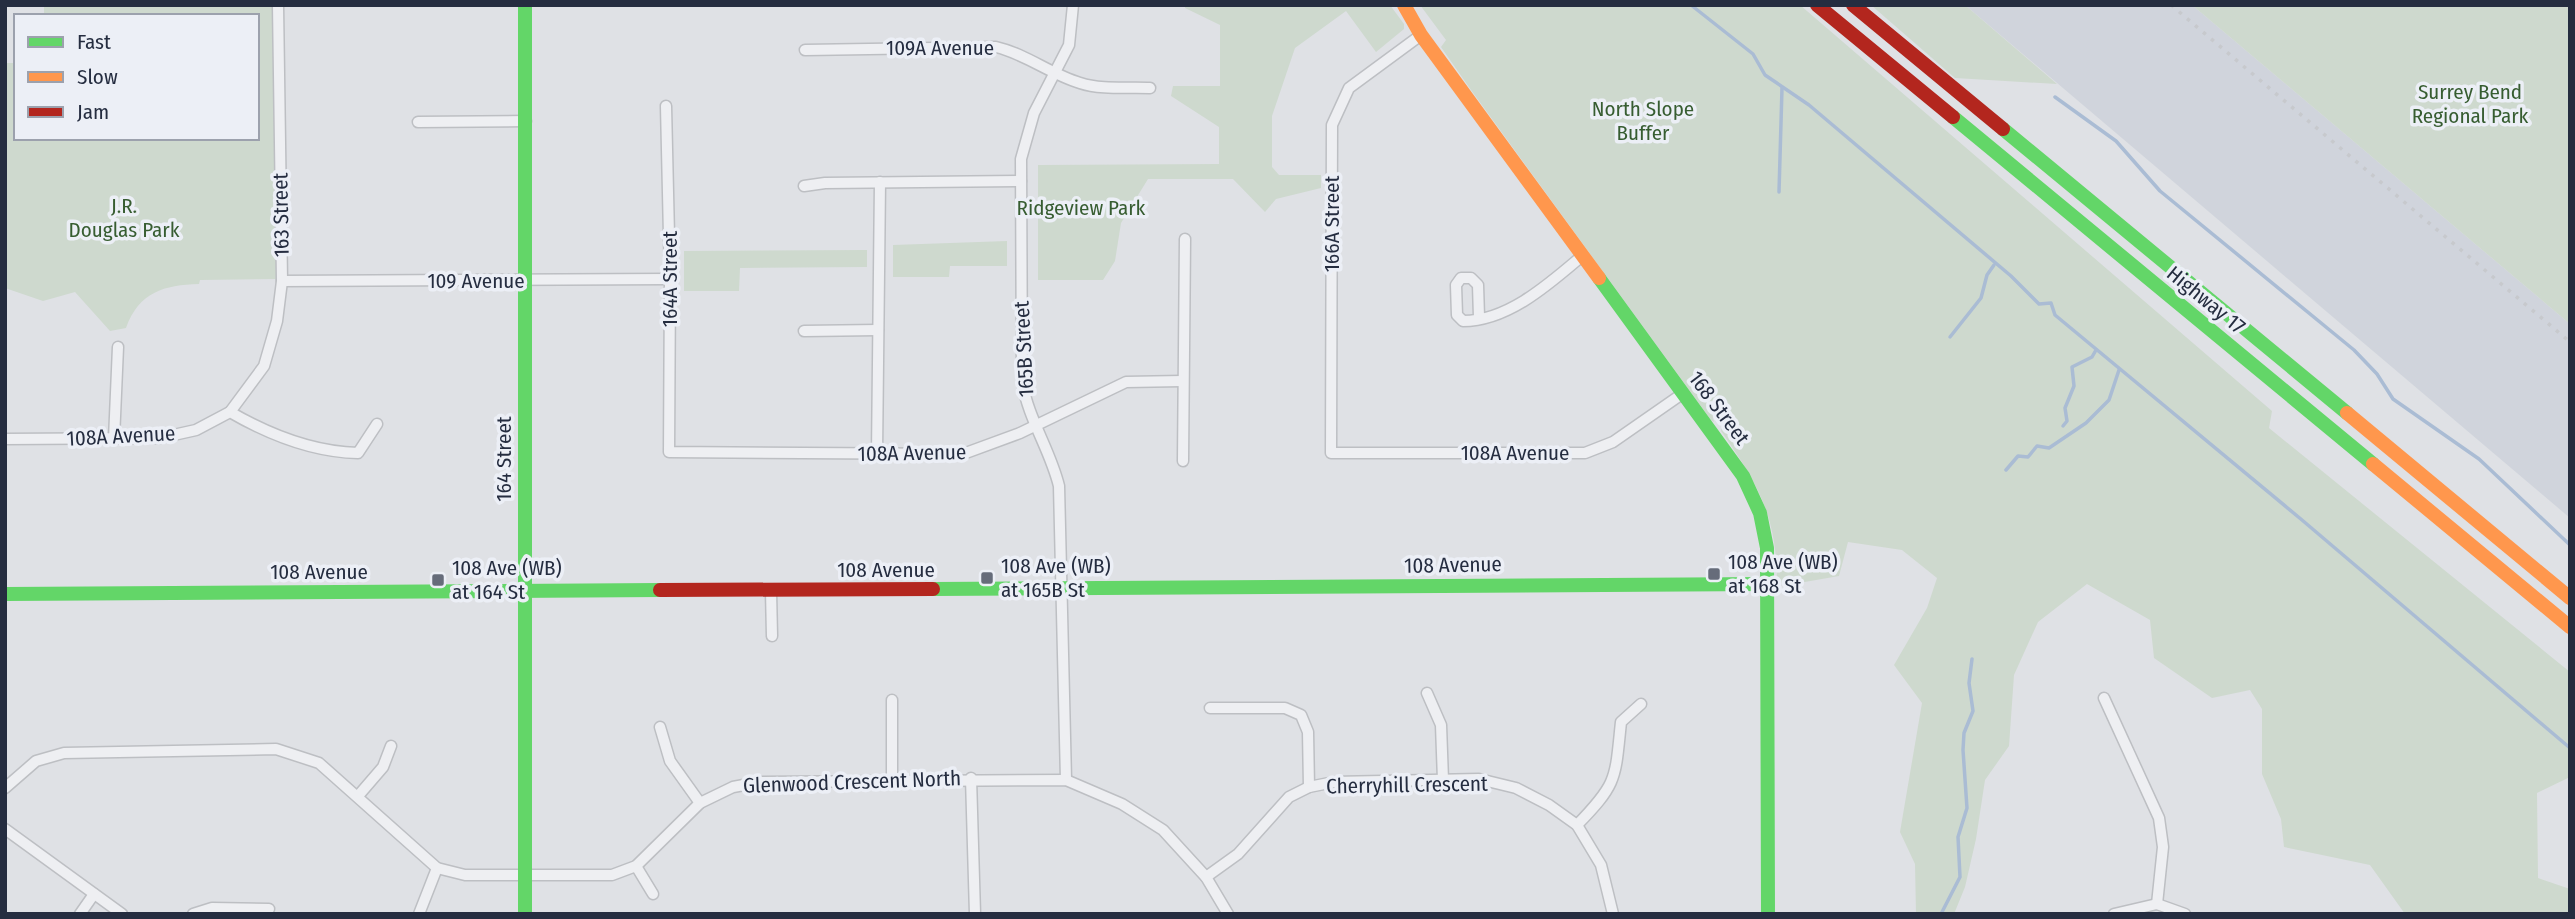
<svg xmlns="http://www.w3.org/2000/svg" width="2575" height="919" font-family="'Fira Sans Condensed',sans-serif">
<rect width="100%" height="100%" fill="#dfe1e5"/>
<polygon fill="#d0d4dc" points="1965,5 2192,5 2570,324 2570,518"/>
<g fill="#ced9ce">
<path d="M44 5H278L277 279 200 280 199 284C164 285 139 292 126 328L110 331 75 292 43 301 5 288V63H16V138H257V16H44Z"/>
<polygon points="1185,5 1390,5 1404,24 1404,29 1376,52 1346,11 1295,48 1272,116 1272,167 1279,175 1321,175 1321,188 1276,199 1265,212 1233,179 1148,179 1121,223 1115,261 1103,280 1038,280 1038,165 1219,164 1219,127 1171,96 1173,86 1220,86 1220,25 1185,8"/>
<path d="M1420 5H1800L2272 411 2269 428 2570 672V777L2537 793 2538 878 2570 889V914H2405L2370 865 2284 847 2281 819 2262 774V709L2250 690 2212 698 2154 658 2150 620 2087 584 2038 622 2014 675 2009 746 1985 780 1976 839 1965 887 1954 914H1916L1915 864 1900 832 1922 703 1894 665 1927 608 1937 578 1902 550 1848 542 1839 576 1799 583H1777C1777 516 1758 484 1721 431L1724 419 1714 405H1710L1714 422 1711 420 1471 90 1441 47 1446 40Z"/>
<polygon points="1871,5 1965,5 2057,84 1955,78"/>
<polygon points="2192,5 2570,5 2570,324"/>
<polygon points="1007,241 1007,266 950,266 949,277 893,277 893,245"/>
<polygon points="867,250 867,267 740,268 739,291 684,291 684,251"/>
</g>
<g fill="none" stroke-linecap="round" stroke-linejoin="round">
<g stroke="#aabcd4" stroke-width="3.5">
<polyline points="1691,5 1753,54 1765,75 1809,105 2011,276 2039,304 2051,303 2055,315 2302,520 2570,748"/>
<polyline points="2055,97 2116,141 2160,191 2354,350 2377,374 2393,399 2479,459 2570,545"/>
<polyline points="1779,192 1782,88"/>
<polyline points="1950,337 1981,298 1987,275 1994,265"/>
<polyline points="2063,426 2067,421 2065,408 2074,386 2072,367 2092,357 2096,350"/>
<polyline points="2006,470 2018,456 2028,457 2037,446 2049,448 2086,423 2109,400 2119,370"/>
<polyline points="1941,914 1960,877 1958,837 1967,808 1963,750 1964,733 1973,711 1969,683 1972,659"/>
</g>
<defs>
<g id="street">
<polyline points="1421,35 1349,88 1332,125 1331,453 1585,453 1613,442 1682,394"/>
<path d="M805 50 996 47C1026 54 1050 74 1080 83 1101 90 1128 87 1150 88"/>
<polyline points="666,106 670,279 669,452 963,454 1020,433 1126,382 1182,381"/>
<polyline points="418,122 526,121"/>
<polyline points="804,186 825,183 1021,181"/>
<polyline points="282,281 670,279"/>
<path d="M1479 317 1478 285 1471 278H1461L1456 285 1457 315 1463 321C1508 321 1549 284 1582 256"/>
<polyline points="804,331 878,330"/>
<polyline points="230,412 264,366 277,321 282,281 278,5"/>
<path d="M5 439 160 438 196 430 230 412C268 434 313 452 358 453L377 424"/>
<polyline points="114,439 118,347"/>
<polyline points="877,454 880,182"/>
<polyline points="1183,461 1185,239"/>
<polyline points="771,591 772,636"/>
<polyline points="1427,693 1441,725 1443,780"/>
<polyline points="2104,698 2159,818 2163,847 2157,904"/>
<polyline points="892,700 892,780"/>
<polyline points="1210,708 1285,708 1301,715 1308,732 1309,787"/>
<polyline points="660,727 670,761 700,803"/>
<polyline points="971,778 975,914"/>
<path d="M1066 780 1059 486C1050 449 1028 419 1022 381L1021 159 1034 113 1069 45 1073 5"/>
<polyline points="5,788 36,761 64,753 276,749 319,763 437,868 465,875 612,875 636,866 700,803 733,787 760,782 1066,780 1122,804 1163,830 1206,877 1228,914"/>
<polyline points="358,796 383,767 391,746"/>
<path d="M1577 825C1618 783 1615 779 1621 722L1641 704"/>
<polyline points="5,829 122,914"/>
<polyline points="636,866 653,894"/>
<polyline points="1206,877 1238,854 1289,797 1309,787 1334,782 1479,779 1516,788 1549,805 1577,825 1601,865 1613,914"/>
<polyline points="80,914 94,894"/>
<polyline points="193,914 212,908 269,909"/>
<polyline points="419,914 437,868"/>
<polyline points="2114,914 2157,904 2185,914"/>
</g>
</defs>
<use href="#street" stroke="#bdbfc3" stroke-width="13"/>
<use href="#street" stroke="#eeeff2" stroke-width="10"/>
<g stroke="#63d668" stroke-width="14">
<polyline points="525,5 525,914"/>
<polyline points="1953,117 2373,464"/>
<polyline points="2003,129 2347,413"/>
<polyline points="1599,278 1743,476 1760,513 1767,548 1768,914"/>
<polyline points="933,589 1766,584"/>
<polyline points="5,594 660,590"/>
</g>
<g stroke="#ff974d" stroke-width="14">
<polyline points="1404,5 1421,35 1599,278"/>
<polyline points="2347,413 2570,598"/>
<polyline points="2373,464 2570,627"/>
</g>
<g stroke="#b3261e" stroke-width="14">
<polyline points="1817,5 1953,117"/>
<polyline points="1853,5 2003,129"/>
<polyline points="660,590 933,589"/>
</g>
<polyline stroke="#c7c9cd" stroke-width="3.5" stroke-dasharray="3.5 7" stroke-linecap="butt" points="2171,5 2570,342"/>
</g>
<g fill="#666c7a" stroke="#eceff6" stroke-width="2.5">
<rect x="1707" y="567" width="14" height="14" rx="3.5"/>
<rect x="980" y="571" width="14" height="14" rx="3.5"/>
<rect x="431" y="573" width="14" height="14" rx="3.5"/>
</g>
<g text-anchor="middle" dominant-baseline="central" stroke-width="7" stroke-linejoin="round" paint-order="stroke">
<g font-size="21" fill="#252d40" stroke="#eceff6">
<text x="940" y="48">109A Avenue</text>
<text transform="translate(281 215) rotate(-91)">163 Street</text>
<text transform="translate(1332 224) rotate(-90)">166A Street</text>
<text transform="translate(670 279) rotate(-90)">164A Street</text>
<text x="476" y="281">109 Avenue</text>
<text transform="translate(2206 300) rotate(39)">Highway 17</text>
<text transform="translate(1024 349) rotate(-93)">165B Street</text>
<text transform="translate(1719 408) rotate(53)">168 Street</text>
<text transform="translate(121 436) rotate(-3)">108A Avenue</text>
<text transform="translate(912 453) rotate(-1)">108A Avenue</text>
<text x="1515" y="453">108A Avenue</text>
<text transform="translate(504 459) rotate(-90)">164 Street</text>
<text transform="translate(1453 565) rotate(-1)">108 Avenue</text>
<text x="886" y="570">108 Avenue</text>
<text x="319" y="572">108 Avenue</text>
<text transform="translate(852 782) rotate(-2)">Glenwood Crescent North</text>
<text transform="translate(1407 785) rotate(-1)">Cherryhill Crescent</text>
</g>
<g font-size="21" fill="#375d31" stroke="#eceff6">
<text x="2470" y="92">Surrey Bend<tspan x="2470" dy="24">Regional Park</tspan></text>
<text x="1643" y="109">North Slope<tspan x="1643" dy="24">Buffer</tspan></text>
<text x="124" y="206">J.R.<tspan x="124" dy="24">Douglas Park</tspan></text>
<text x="1081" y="208">Ridgeview Park</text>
</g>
<g font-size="21" fill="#252d40" stroke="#eceff6" text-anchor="start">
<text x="1728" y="562">108 Ave (WB)<tspan x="1728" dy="24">at 168 St</tspan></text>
<text x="1001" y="566">108 Ave (WB)<tspan x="1001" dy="24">at 165B St</tspan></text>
<text x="452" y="568">108 Ave (WB)<tspan x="452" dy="24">at 164 St</tspan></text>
</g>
</g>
<rect width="2575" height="919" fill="none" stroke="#252d40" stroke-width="14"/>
<rect x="14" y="14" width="245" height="126" fill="#eceff6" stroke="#9ca1ad" stroke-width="2"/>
<rect x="28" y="37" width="35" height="10" fill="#63d668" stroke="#9ca1ad" stroke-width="2"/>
<text x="77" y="49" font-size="21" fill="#252d40">Fast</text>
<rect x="28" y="72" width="35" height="10" fill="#ff974d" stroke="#9ca1ad" stroke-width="2"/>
<text x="77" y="84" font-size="21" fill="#252d40">Slow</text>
<rect x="28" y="107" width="35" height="10" fill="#b3261e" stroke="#9ca1ad" stroke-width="2"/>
<text x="77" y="119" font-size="21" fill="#252d40">Jam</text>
</svg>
